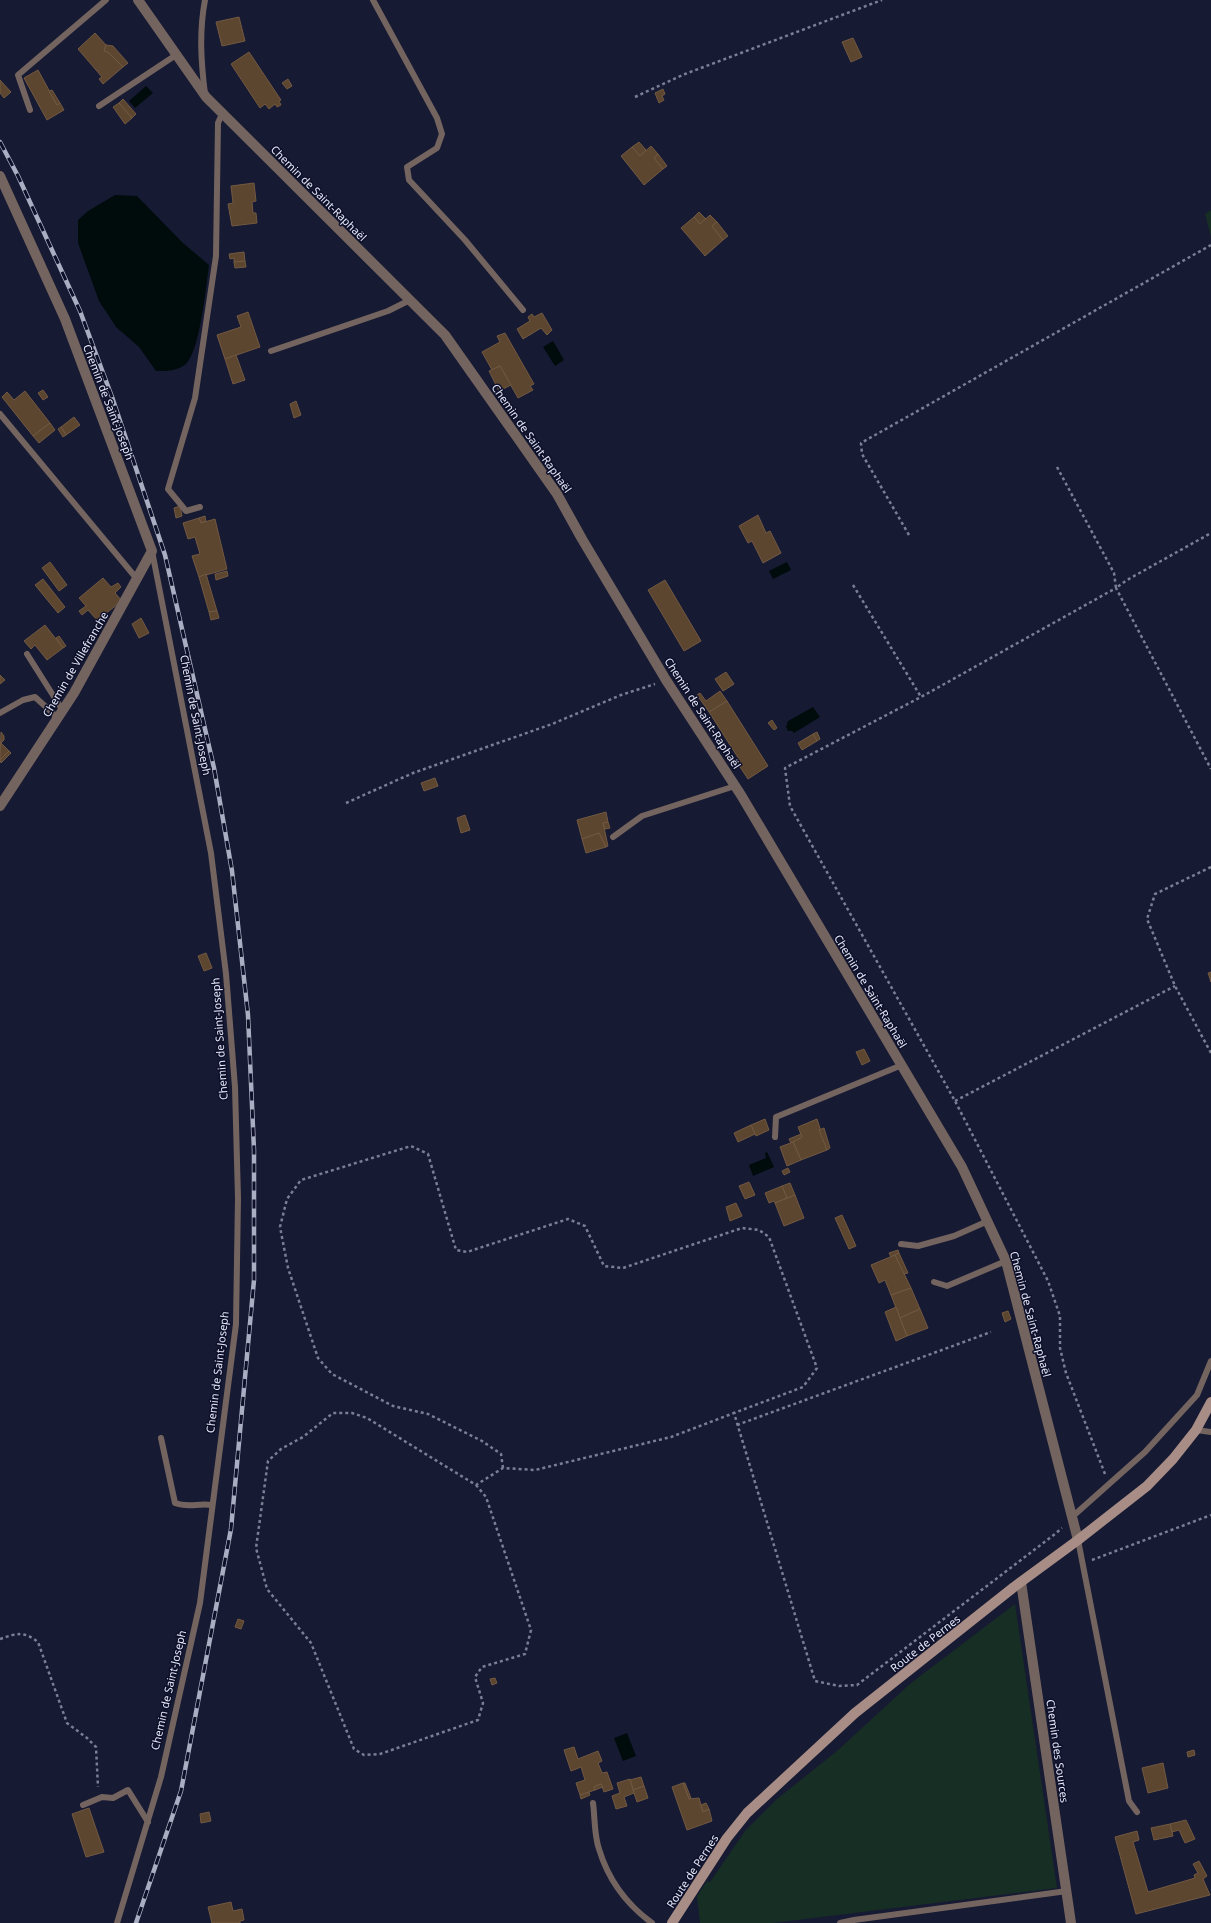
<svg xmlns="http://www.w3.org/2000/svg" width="1211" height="1923" font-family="'Noto Sans',sans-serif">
<rect width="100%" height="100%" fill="#171a33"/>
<g fill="#172e24">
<polygon points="1211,210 1211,237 1205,214"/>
<polygon points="1015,1604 1057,1888 773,1923 700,1923 697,1896 707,1881 710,1882 745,1831 777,1799 837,1751 911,1683"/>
</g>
<g fill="#000b0c">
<polygon points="146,86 153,93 135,108 129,101"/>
<path d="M115 195 137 196 183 243 209 265C206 287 200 350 186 364 178 371 166 371 156 371L139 347 116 327 99 301 78 243V220L88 211Z"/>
<polygon points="553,341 564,360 555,366 543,347"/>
<polygon points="787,562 791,570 773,579 769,571"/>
<polygon points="813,707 820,717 794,733 792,731 788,731 786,727 788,721"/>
<polygon points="767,1152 774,1167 753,1176 749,1165 766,1158 765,1153"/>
<polygon points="627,1733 636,1756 623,1761 614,1738"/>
</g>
<g fill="#5c4630" stroke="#725941">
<polygon points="239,17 245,41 222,46 216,22"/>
<polygon points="95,33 106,45 104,51 108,52 123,67 103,84 99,79 102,77 78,49"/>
<polygon points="853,38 862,57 851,62 842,42"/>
<polygon points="106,45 113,46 128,63 123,67 108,52 104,51"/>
<polygon points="249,52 281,100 279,101 281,105 277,107 275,104 269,109 265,104 260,108 231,64"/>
<polygon points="38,70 57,105 60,103 64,110 47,120 24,78"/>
<polygon points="288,79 292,86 287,89 282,83"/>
<polygon points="0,80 11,92 4,98 0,93"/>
<polygon points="663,89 665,94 662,96 664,100 659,103 655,93"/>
<polygon points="52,90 60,103 57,105 49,91"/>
<polygon points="123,99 136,114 132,118 119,103"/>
<polygon points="119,103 132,118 125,124 113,107"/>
<polygon points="639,142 646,150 640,156 632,147"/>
<polygon points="651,146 658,154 654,158 663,169 644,185 621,156 632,147 640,156"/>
<polygon points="658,154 667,166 663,169 654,158"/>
<polygon points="254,183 256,201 252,202 253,213 256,213 257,223 232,226 228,204 233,203 231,186"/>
<polygon points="699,212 706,219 700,224 694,217"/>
<polygon points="710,215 717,222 712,226 723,240 705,256 681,228 694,217 700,224"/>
<polygon points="717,222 728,236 723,240 712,226"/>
<polygon points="244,252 245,261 234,262 234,258 230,259 229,254"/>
<polygon points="245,261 246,267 235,268 234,262"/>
<polygon points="248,312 260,347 225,359 217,335 241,327 237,316"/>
<polygon points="542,313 552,330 547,335 541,328 523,339 517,329 530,321 528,317 532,314 534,317"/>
<polygon points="505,333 534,384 530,386 533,390 518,398 500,366 492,370 482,352 500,342 497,336"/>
<polygon points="236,355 245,380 233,384 225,359"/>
<polygon points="500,366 511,385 499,391 489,371"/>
<polygon points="43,390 48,397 43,400 38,393"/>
<polygon points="25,391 50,423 33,436 2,397 7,392 14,400"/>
<polygon points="296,401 301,415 294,418 290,404"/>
<polygon points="74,417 80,425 66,435 61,427"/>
<polygon points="50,423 55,430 39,443 33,436"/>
<polygon points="61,427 66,435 63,437 58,429"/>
<polygon points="180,506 182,516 176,518 174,508"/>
<polygon points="758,515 766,533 770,531 781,553 763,563 752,541 748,543 739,526"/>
<polygon points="205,516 206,522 201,523 199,518"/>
<polygon points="199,518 201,523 215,519 227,569 199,577 192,556 200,554 195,537 188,539 183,523"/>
<polygon points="50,562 67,585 59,591 42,568"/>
<polygon points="227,571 228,576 216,580 215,574"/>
<polygon points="206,574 217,611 209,612 199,577"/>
<polygon points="103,578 111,587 118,583 121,587 115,593 122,601 97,620 88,610 82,615 79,611 86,606 79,598"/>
<polygon points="43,579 65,607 58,613 35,585"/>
<polygon points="665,580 701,641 684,651 648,590"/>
<polygon points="217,611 219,618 211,620 209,612"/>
<polygon points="141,618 149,633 139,638 132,624"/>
<polygon points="45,625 63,648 47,660 35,645 31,649 24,641"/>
<polygon points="59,636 66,646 63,648 56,638"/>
<polygon points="726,672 734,684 723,691 715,679"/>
<polygon points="0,675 5,680 0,684"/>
<polygon points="720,691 727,701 709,712 697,695 700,693 706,701"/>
<polygon points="727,701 768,766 748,779 736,761 739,759 709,712"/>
<polygon points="772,720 777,728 774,730 768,723"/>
<polygon points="1,732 4,736 4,740 1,743 9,751 0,760"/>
<polygon points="817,732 820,739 817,741 813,734"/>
<polygon points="813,734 817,741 802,750 798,743"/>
<polygon points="9,751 11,753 1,763 0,760"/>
<polygon points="435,778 438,786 424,791 421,783"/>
<polygon points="606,812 608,822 603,823 608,846 606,847 599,833 582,839 577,820"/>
<polygon points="465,815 470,830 461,833 457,818"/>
<polygon points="608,822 610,828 605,829 603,823"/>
<polygon points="599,833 606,847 586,853 582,839"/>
<polygon points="206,953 212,968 204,971 198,956"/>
<polygon points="1211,972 1211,982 1208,973"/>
<polygon points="864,1049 870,1061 862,1065 856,1052"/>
<polygon points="765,1119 769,1130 756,1136 751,1125"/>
<polygon points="817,1119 827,1150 801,1160 793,1142 802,1137 798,1127"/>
<polygon points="751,1125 755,1134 738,1142 734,1133"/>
<polygon points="824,1128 830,1148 827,1150 819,1130"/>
<polygon points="801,1134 802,1137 791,1143 789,1139"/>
<polygon points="793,1142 801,1160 787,1166 780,1147"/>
<polygon points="788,1168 790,1172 784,1175 782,1171"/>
<polygon points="749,1182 755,1195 745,1199 739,1186"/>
<polygon points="790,1183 795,1195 787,1198 782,1186"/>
<polygon points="782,1186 787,1198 775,1203 774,1201 769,1203 765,1193"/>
<polygon points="795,1195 804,1218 784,1226 775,1203"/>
<polygon points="736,1203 742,1216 730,1221 726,1207"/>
<polygon points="842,1215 856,1246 849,1249 835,1218"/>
<polygon points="898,1250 899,1253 891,1257 889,1253"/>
<polygon points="899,1253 908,1273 903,1274 895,1255"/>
<polygon points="895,1255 911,1288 891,1295 885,1280 879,1283 871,1265"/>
<polygon points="911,1288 920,1309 900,1318 891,1295"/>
<polygon points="896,1307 907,1336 896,1341 885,1312"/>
<polygon points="920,1309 928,1328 907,1336 900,1318"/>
<polygon points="1008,1311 1011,1319 1005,1322 1002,1313"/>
<polygon points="238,1619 244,1621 241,1629 235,1627"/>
<polygon points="495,1678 497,1683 492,1685 490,1679"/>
<polygon points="574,1747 578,1759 598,1751 602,1761 598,1763 602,1773 607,1772 613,1789 604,1792 601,1784 594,1787 595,1790 580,1795 576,1783 585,1780 581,1767 571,1771 564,1750"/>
<polygon points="1194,1750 1195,1755 1188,1757 1187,1752"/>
<polygon points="1163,1763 1168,1788 1148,1793 1142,1768"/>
<polygon points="641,1777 644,1786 633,1790 630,1780"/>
<polygon points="630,1779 634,1793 624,1797 627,1806 616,1809 612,1796 620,1793 617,1783"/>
<polygon points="683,1783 685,1783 691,1798 689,1799"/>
<polygon points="683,1783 689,1799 699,1798 703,1812 709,1809 712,1821 687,1830 672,1787"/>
<polygon points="601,1784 603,1787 595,1790 594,1787"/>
<polygon points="644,1786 648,1798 637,1802 633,1790"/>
<polygon points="589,1792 590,1795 581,1799 580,1795"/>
<polygon points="706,1803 709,1809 703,1812 701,1805"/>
<polygon points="89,1808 104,1852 86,1857 72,1814"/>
<polygon points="209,1812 211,1821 201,1823 200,1814"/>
<polygon points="1186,1820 1195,1839 1185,1843 1179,1830 1172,1832 1170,1824"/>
<polygon points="1170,1824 1173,1836 1154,1840 1151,1828"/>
<polygon points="1137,1831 1139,1840 1133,1842 1148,1892 1195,1878 1194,1875 1198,1873 1193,1864 1199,1861 1207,1876 1203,1879 1210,1895 1136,1914 1115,1837"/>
<polygon points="231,1902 233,1911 242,1909 244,1920 240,1921 240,1923 212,1923 208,1907"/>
</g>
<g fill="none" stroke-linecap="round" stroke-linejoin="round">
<g stroke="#7b7f94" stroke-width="2.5" stroke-dasharray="3 3" stroke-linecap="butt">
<polyline points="635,97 685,74 882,0"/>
<polyline points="1057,467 1114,573 1116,588 1127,580 1211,533"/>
<polyline points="909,535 862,454 861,443 1211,245"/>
<polyline points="853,585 921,697"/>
<polyline points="346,803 413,773 552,724 621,695 655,684"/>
<polyline points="1211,867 1155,894 1147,919 1175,986 1211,1053"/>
<polyline points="955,1101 1175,986"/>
<polyline points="737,1425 991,1332"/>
<polyline points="503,1468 501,1454 482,1441 428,1414 393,1406 332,1374 318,1358 288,1268 280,1227 287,1199 301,1180 411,1146 428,1154 456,1250 467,1252 568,1219 585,1226 604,1266 623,1268 742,1228 759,1230 769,1237 817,1368 803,1387 734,1413"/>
<polyline points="1105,1474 1066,1373 1060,1348 1060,1316 1048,1281 955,1101 790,806 785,768 921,697 1116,588 1211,769"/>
<polyline points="476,1485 486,1497 531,1630 525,1654 482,1667 475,1677 483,1703 478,1720 380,1754 364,1755 354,1749 311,1643 267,1589 256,1548 268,1461 281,1449 303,1437 333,1413 352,1413 367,1418 476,1485 503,1468 535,1470 671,1437 734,1413 815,1681 839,1686 857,1685 1055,1534 1062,1528"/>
<polyline points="1092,1560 1211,1515"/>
<path d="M0 1639C17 1633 24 1631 38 1642L67 1723 87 1738 96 1747 98 1787"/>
</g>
<g stroke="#74645f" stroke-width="6">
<path d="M205 0C199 32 201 62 205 94"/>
<polyline points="373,0 437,118 442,134 437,148 407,167 409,180 465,240 523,310"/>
<polyline points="99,106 176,55"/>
<polyline points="30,110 18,75 106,0"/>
<polyline points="271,351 388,311 410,300"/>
<polyline points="0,414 137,579"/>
<polyline points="200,507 186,511 168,489 195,398 216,256 218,123 222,114"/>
<polyline points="27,654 63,711"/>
<polyline points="0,713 23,700 35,697 58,718"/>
<polyline points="613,837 642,816 735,786"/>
<polyline points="775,1137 776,1117 902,1065"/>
<polyline points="901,1244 918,1246 954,1236 988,1221"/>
<polyline points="934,1282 947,1286 1006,1261"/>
<polyline points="1196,1430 1211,1432"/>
<path d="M161 1438 175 1503C188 1508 198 1503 212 1505"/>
<polyline points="1072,1517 1145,1452 1197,1395 1211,1361"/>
<polyline points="1078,1540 1129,1801 1137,1812"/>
<path d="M593 1803C595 1817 594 1835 599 1849 608 1879 626 1904 652 1923"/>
<polyline points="83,1805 102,1797 113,1798 128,1790 148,1822"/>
<polyline points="117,1923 161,1777 200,1603 236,1324 238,1198 235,1087 226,974 211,853 152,551"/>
<polyline points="840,1923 854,1920 1067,1891"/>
</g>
<g stroke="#74645f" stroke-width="10">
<polyline points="138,0 206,97 445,335 557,494 582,539 666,680 741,795 962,1167 1006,1261 1078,1540"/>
<polyline points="0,176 65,319 152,551 74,693 0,806"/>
<polyline points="1021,1582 1071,1923"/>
</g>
<polyline stroke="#a78d85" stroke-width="10" points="672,1923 727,1838 747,1813 855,1713 1014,1587 1078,1540 1147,1486 1173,1459 1196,1430 1211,1402"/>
<defs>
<polyline id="rail" points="0,142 18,176 80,311 112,397 165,555 214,768 232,871 248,1015 254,1150 254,1280 231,1529 181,1791 136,1923"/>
</defs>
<use href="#rail" stroke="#aaaec2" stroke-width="4.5"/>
<use href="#rail" stroke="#0e1029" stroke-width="3" stroke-dasharray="9" stroke-linecap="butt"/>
</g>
<g text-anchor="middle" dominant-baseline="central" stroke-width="3" stroke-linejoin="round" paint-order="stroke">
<g font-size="11" fill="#e4e8fa" stroke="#0e1029">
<text transform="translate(319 193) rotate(45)">Chemin de Saint-Raphaël</text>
<text transform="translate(109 402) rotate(69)">Chemin de Saint-Joseph</text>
<text transform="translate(532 438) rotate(55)">Chemin de Saint-Raphaël</text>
<text transform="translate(75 664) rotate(-60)">Chemin de Villefranche</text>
<text transform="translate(703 713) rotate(57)">Chemin de Saint-Raphaël</text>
<text transform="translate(196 715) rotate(79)">Chemin de Saint-Joseph</text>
<text transform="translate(871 991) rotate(59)">Chemin de Saint-Raphaël</text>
<text transform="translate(219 1039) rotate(-94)">Chemin de Saint-Joseph</text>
<text transform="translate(1031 1314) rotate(75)">Chemin de Saint-Raphaël</text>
<text transform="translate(217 1372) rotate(-83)">Chemin de Saint-Joseph</text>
<text transform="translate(925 1643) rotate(-38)">Route de Pernes</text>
<text transform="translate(168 1690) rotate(-77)">Chemin de Saint-Joseph</text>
<text transform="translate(1058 1751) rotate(82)">Chemin des Sources</text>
<text transform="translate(692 1871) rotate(-57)">Route de Pernes</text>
</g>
</g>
</svg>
